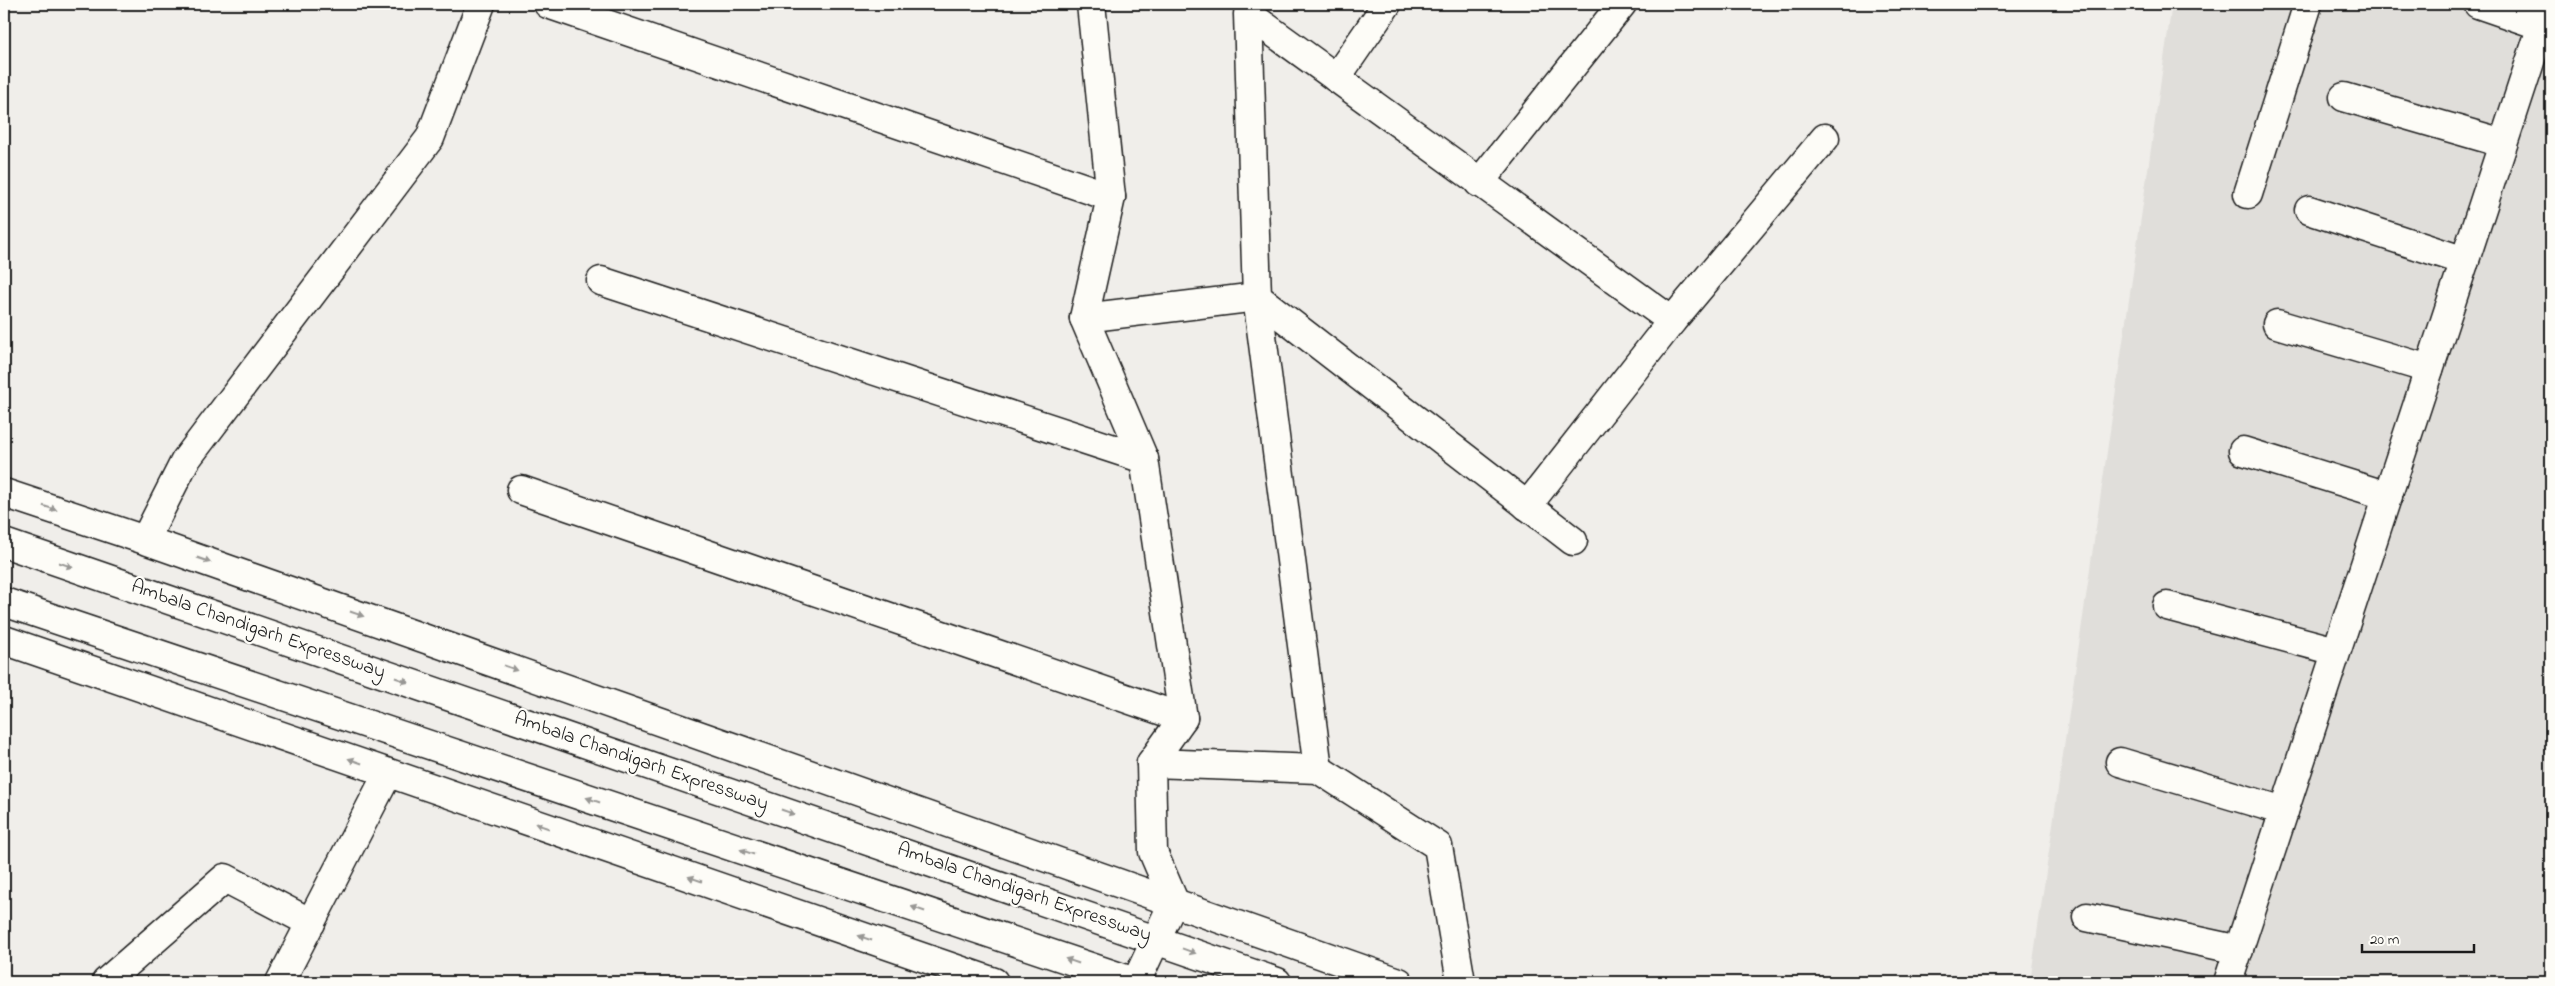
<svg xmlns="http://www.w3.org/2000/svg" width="2555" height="986" font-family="'Indie Flower',sans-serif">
<rect width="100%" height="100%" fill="#f0eeea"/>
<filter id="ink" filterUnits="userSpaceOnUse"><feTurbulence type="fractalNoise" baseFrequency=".02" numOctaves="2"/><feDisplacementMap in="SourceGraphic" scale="10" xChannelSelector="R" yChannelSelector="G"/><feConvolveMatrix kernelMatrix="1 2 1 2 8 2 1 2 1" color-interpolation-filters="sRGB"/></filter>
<g filter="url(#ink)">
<polygon fill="#e0deda" points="2172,4 2551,4 2551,982 2030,982"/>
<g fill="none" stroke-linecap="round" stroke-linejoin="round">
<defs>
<g id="minor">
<polyline points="548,4 1111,197"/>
<polyline points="1091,4 1111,197 1084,318 1144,459 1183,718 1151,763 1153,852 1174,901 1136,982"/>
<polyline points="2478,4 2542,26"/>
<polyline points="1336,78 1387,4"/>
<polyline points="2344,97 2503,143"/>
<polyline points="1479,183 1622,4"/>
<polyline points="2248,194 2308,4"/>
<polyline points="2309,210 2465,261"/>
<polyline points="601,281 1144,459"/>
<polyline points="1084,318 1257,297 1573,541"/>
<polyline points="2277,324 2429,369"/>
<polyline points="2243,451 2388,496"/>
<polyline points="521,490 1183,718"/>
<polyline points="4,493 145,540 1399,982"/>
<polyline points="1527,506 1672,321 1825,138"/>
<polyline points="145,540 185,461 430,138 481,4"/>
<polyline points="2167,606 2336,651"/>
<polyline points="4,640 994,982"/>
<polyline points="2120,762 2284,811"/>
<polyline points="1151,763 1318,769 1438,846 1461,982"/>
<polyline points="1318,769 1257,297 1248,14 1672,321"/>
<polyline points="2087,917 2239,950"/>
<polyline points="106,982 225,878 311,923"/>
<polyline points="280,982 388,773"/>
<polyline points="2228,982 2549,4"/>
</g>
<g id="highway">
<polyline points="4,543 1277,982"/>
<polyline points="4,602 1135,982"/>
</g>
</defs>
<use href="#minor" stroke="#1c1c1c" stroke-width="31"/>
<use href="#highway" stroke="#1c1c1c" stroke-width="31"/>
<use href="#minor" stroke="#fdfcf7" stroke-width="28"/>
<use href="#highway" stroke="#fdfcf7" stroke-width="28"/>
</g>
<defs><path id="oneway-solid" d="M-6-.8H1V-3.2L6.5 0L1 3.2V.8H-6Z" transform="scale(1.25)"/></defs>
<g fill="#989794">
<use href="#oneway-solid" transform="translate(50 508) rotate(18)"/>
<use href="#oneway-solid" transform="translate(204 560) rotate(19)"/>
<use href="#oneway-solid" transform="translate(66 565) rotate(19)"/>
<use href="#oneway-solid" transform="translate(357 614) rotate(19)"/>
<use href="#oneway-solid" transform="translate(511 668) rotate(19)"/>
<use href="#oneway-solid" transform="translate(402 680) rotate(19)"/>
<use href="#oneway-solid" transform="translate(355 761) rotate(-161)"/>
<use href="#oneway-solid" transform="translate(593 800) rotate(-161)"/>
<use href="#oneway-solid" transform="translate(788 812) rotate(19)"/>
<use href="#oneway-solid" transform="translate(542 826) rotate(-161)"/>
<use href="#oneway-solid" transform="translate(747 852) rotate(-161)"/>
<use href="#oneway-solid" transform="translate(695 879) rotate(-161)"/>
<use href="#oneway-solid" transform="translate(918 909) rotate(-161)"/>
<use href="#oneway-solid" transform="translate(865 938) rotate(-161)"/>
<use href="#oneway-solid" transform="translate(1189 951) rotate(20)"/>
<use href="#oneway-solid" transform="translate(1072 961) rotate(-161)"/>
</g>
</g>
<g text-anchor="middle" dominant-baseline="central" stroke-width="4.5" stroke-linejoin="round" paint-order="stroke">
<g font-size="20" fill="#1c1c1c" stroke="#fdfcf7">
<text transform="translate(258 630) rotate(19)">Ambala Chandigarh Expressway</text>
<text transform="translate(641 762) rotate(19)">Ambala Chandigarh Expressway</text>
<text transform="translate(1024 893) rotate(19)">Ambala Chandigarh Expressway</text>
</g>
</g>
<rect width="2555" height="986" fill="none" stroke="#fdfcf7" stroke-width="20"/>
<rect x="10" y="10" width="2535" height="966" fill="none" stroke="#1c1c1c" stroke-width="2" filter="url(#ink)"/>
<path d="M2362 944v8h112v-8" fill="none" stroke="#1c1c1c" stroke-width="2.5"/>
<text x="2370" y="944" font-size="15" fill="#1c1c1c" stroke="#fdfcf7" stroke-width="4" paint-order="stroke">20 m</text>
</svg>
